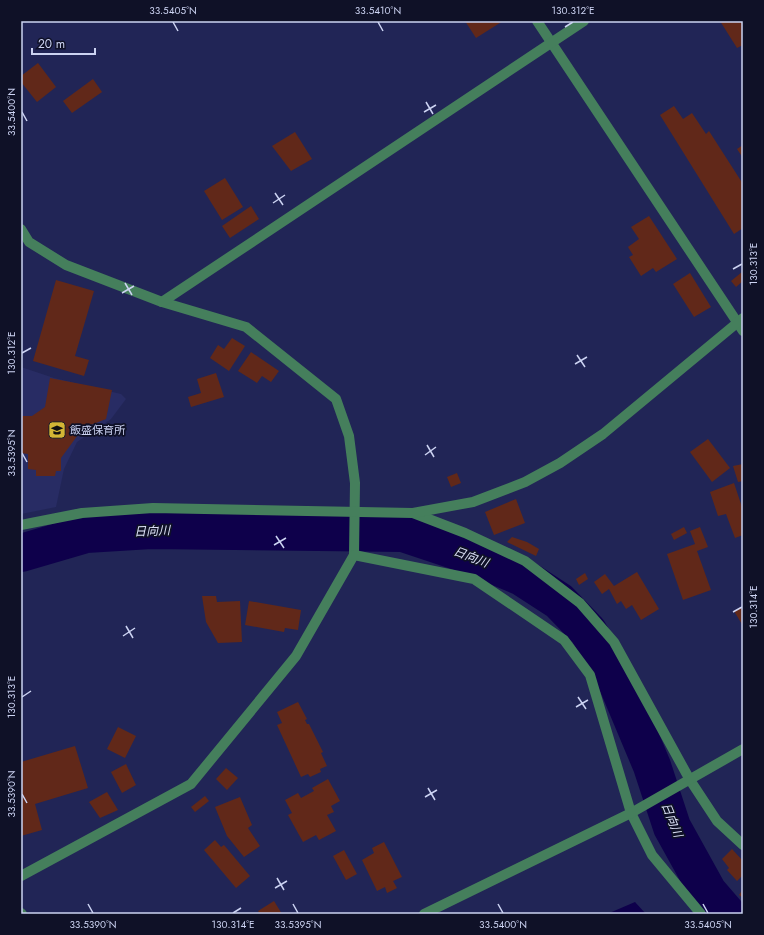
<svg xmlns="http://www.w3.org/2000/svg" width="764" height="935" font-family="Jost,'Noto Sans JP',sans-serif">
<rect width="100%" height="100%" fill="#212556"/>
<polygon fill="#282c64" points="21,367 54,378 121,394 126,399 111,419 77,442 64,469 56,507 21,514"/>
<polygon fill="#0e004b" points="635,902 646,914 607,914"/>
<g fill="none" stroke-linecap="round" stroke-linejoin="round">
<polyline stroke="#0e004b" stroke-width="38" points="21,553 86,534 151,530 403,533 472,556 522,577 559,601 588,631 613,673 652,766 672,827 708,892 727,914"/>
</g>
<g fill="#612819">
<polygon points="465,21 503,21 476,38"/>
<polygon points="720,21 743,21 743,45 737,48"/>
<polygon points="38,63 56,87 37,102 21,82 21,76"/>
<polygon points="93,79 102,92 72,113 63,101"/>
<polygon points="674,106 683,119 692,113 706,134 709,131 743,184 743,228 734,234 660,115"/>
<polygon points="295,132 312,159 291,171 272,146"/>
<polygon points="743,145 743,158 737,149"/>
<polygon points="225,178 243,207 222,220 204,191"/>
<polygon points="251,206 259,219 230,238 222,226"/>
<polygon points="649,216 677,259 656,272 653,268 641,276 629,257 633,255 628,247 639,239 631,227"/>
<polygon points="742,272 743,281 736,287 731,281"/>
<polygon points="690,273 711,307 694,317 673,284"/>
<polygon points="56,280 94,291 75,356 89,360 84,376 33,361"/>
<polygon points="232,338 245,346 229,371 210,358 218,345 224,349"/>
<polygon points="251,352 279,371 271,382 262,376 257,383 238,371"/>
<polygon points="216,373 224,397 191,407 188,397 201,393 197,379"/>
<polygon points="50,378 112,390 106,419 83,428 61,458 61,471 56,471 55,476 36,476 36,470 28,469 28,454 21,453 21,416 32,416 45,407"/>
<polygon points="708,439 730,468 712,482 690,452"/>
<polygon points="743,464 743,481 738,482 733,466"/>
<polygon points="457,473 461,483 451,487 447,477"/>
<polygon points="734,483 743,510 743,535 735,538 726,514 718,516 710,492"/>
<polygon points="516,499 525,523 494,535 485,512"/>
<polygon points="684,527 687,533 674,540 671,534"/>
<polygon points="700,527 708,547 697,551 711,590 683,600 667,554 695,544 690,531"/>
<polygon points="512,537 527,542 539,549 536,556 507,542"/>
<polygon points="637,572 659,609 641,620 632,605 626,609 621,601 617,604 609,589 602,594 594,582 605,574 614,586"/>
<polygon points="585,573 588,579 579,585 576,579"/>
<polygon points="202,596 216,596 217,602 240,601 242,642 218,643 206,622"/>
<polygon points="249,601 301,610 298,630 285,628 284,632 245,625"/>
<polygon points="743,606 743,626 734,611"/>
<polygon points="298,702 307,719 305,720 307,724 309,724 323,752 321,753 327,766 320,769 321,772 310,777 308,774 301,777 277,725 282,723 277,712"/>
<polygon points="118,727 136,736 125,758 107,749"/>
<polygon points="75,746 88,788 35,804 42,830 21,836 21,762"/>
<polygon points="126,764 136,785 122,793 111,772"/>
<polygon points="226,768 238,778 227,790 216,779"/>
<polygon points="328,779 340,801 331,806 334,812 327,815 336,831 319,840 316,835 303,842 288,815 292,813 285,800 298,793 301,798 314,791 312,788"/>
<polygon points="107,792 118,810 100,818 89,802"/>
<polygon points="205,796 209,801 195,812 191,807"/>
<polygon points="240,797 252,825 248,828 260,846 244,857 227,836 215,807"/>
<polygon points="215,840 221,847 224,845 250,876 236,888 204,850"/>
<polygon points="384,842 402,877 393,881 397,888 387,893 385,887 377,891 362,860 374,853 372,848"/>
<polygon points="732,849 743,861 743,875 737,881 727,870 729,868 722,859"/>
<polygon points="344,850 357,874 346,880 333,856"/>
<polygon points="743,889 743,898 739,895"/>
<polygon points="274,901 282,914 260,914 258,911"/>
</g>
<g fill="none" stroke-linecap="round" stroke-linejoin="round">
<g stroke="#457f5c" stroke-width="10">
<polyline points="537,21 743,331"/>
<polyline points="21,229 29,242 66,265 162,302 246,327 336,399 349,436 355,483 354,555"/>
<polyline points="162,302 584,21"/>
<polyline points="413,513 465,533 525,561 580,603 614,642 690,780 717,821 743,845"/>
<polyline points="21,525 82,513 153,508 413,513 473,502 525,482 560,463 603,434 743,318"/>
<polyline points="21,876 191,784 296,656 354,555 474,579 564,640 590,675 631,813 652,855 701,914"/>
<polyline points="21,913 22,914"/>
<polyline points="424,914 631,813 743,749"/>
</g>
</g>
<path fill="none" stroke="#ccd3f2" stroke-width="1.5" d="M173 22 178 31M378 22 383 31M565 27 573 22M426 102 433 114M22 112 27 121M424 112 436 105M275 193 283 205M273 203 285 195M733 269 742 264M125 283 132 295M122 293 134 286M22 353 31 348M577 355 585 367M575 364 587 357M427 445 434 457M22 453 27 462M425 455 436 447M276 536 284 548M274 545 286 538M733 612 742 607M126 626 133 638M123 636 135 628M22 697 31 691M578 697 586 709M576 707 588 700M428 788 435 800M22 794 27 803M425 797 437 790M277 878 284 890M275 888 287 881M88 904 93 913M293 904 298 913M498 904 503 913M703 904 708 913M233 913 241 908"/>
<defs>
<symbol id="school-square" viewBox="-11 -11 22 22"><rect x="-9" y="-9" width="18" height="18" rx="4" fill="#d3b635" stroke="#0f1127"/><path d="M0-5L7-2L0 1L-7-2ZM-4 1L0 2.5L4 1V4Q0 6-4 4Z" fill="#111"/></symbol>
</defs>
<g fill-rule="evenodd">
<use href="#school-square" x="47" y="420" width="20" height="20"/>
</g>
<g text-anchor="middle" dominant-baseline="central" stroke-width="3.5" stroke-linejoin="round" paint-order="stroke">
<g font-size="11" fill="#ccd3f2" stroke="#0f1127" text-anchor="start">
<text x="70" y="430">飯盛保育所</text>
</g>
<g font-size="12" font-style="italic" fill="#dde2f8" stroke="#0f1127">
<text transform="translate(152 531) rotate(-2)">日向川</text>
<text transform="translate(471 557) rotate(21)">日向川</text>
<text transform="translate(672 820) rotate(68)">日向川</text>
</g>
</g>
<rect width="764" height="935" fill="none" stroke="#0f1127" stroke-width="44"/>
<path d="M32 48v6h63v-6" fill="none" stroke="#ccd3f2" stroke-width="2"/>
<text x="38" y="48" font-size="12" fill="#ccd3f2" stroke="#0f1127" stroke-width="3" paint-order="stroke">20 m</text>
<rect x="22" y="22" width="720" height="891" fill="none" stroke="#ccd3f2" stroke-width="1.5"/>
<g font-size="10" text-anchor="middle" fill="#ccd3f2">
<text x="173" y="14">33.5405°N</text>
<text x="378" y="14">33.5410°N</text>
<text x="573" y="14">130.312°E</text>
<text transform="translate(11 112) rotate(-90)" y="4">33.5400°N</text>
<text transform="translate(753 264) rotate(-90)" y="4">130.313°E</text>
<text transform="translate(11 353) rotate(-90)" y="4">130.312°E</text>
<text transform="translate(11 453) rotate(-90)" y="4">33.5395°N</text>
<text transform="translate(753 607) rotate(-90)" y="4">130.314°E</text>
<text transform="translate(11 697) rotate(-90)" y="4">130.313°E</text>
<text transform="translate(11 794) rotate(-90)" y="4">33.5390°N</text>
<text x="93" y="928">33.5390°N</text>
<text x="233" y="928">130.314°E</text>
<text x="298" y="928">33.5395°N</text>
<text x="503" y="928">33.5400°N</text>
<text x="708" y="928">33.5405°N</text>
</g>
</svg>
